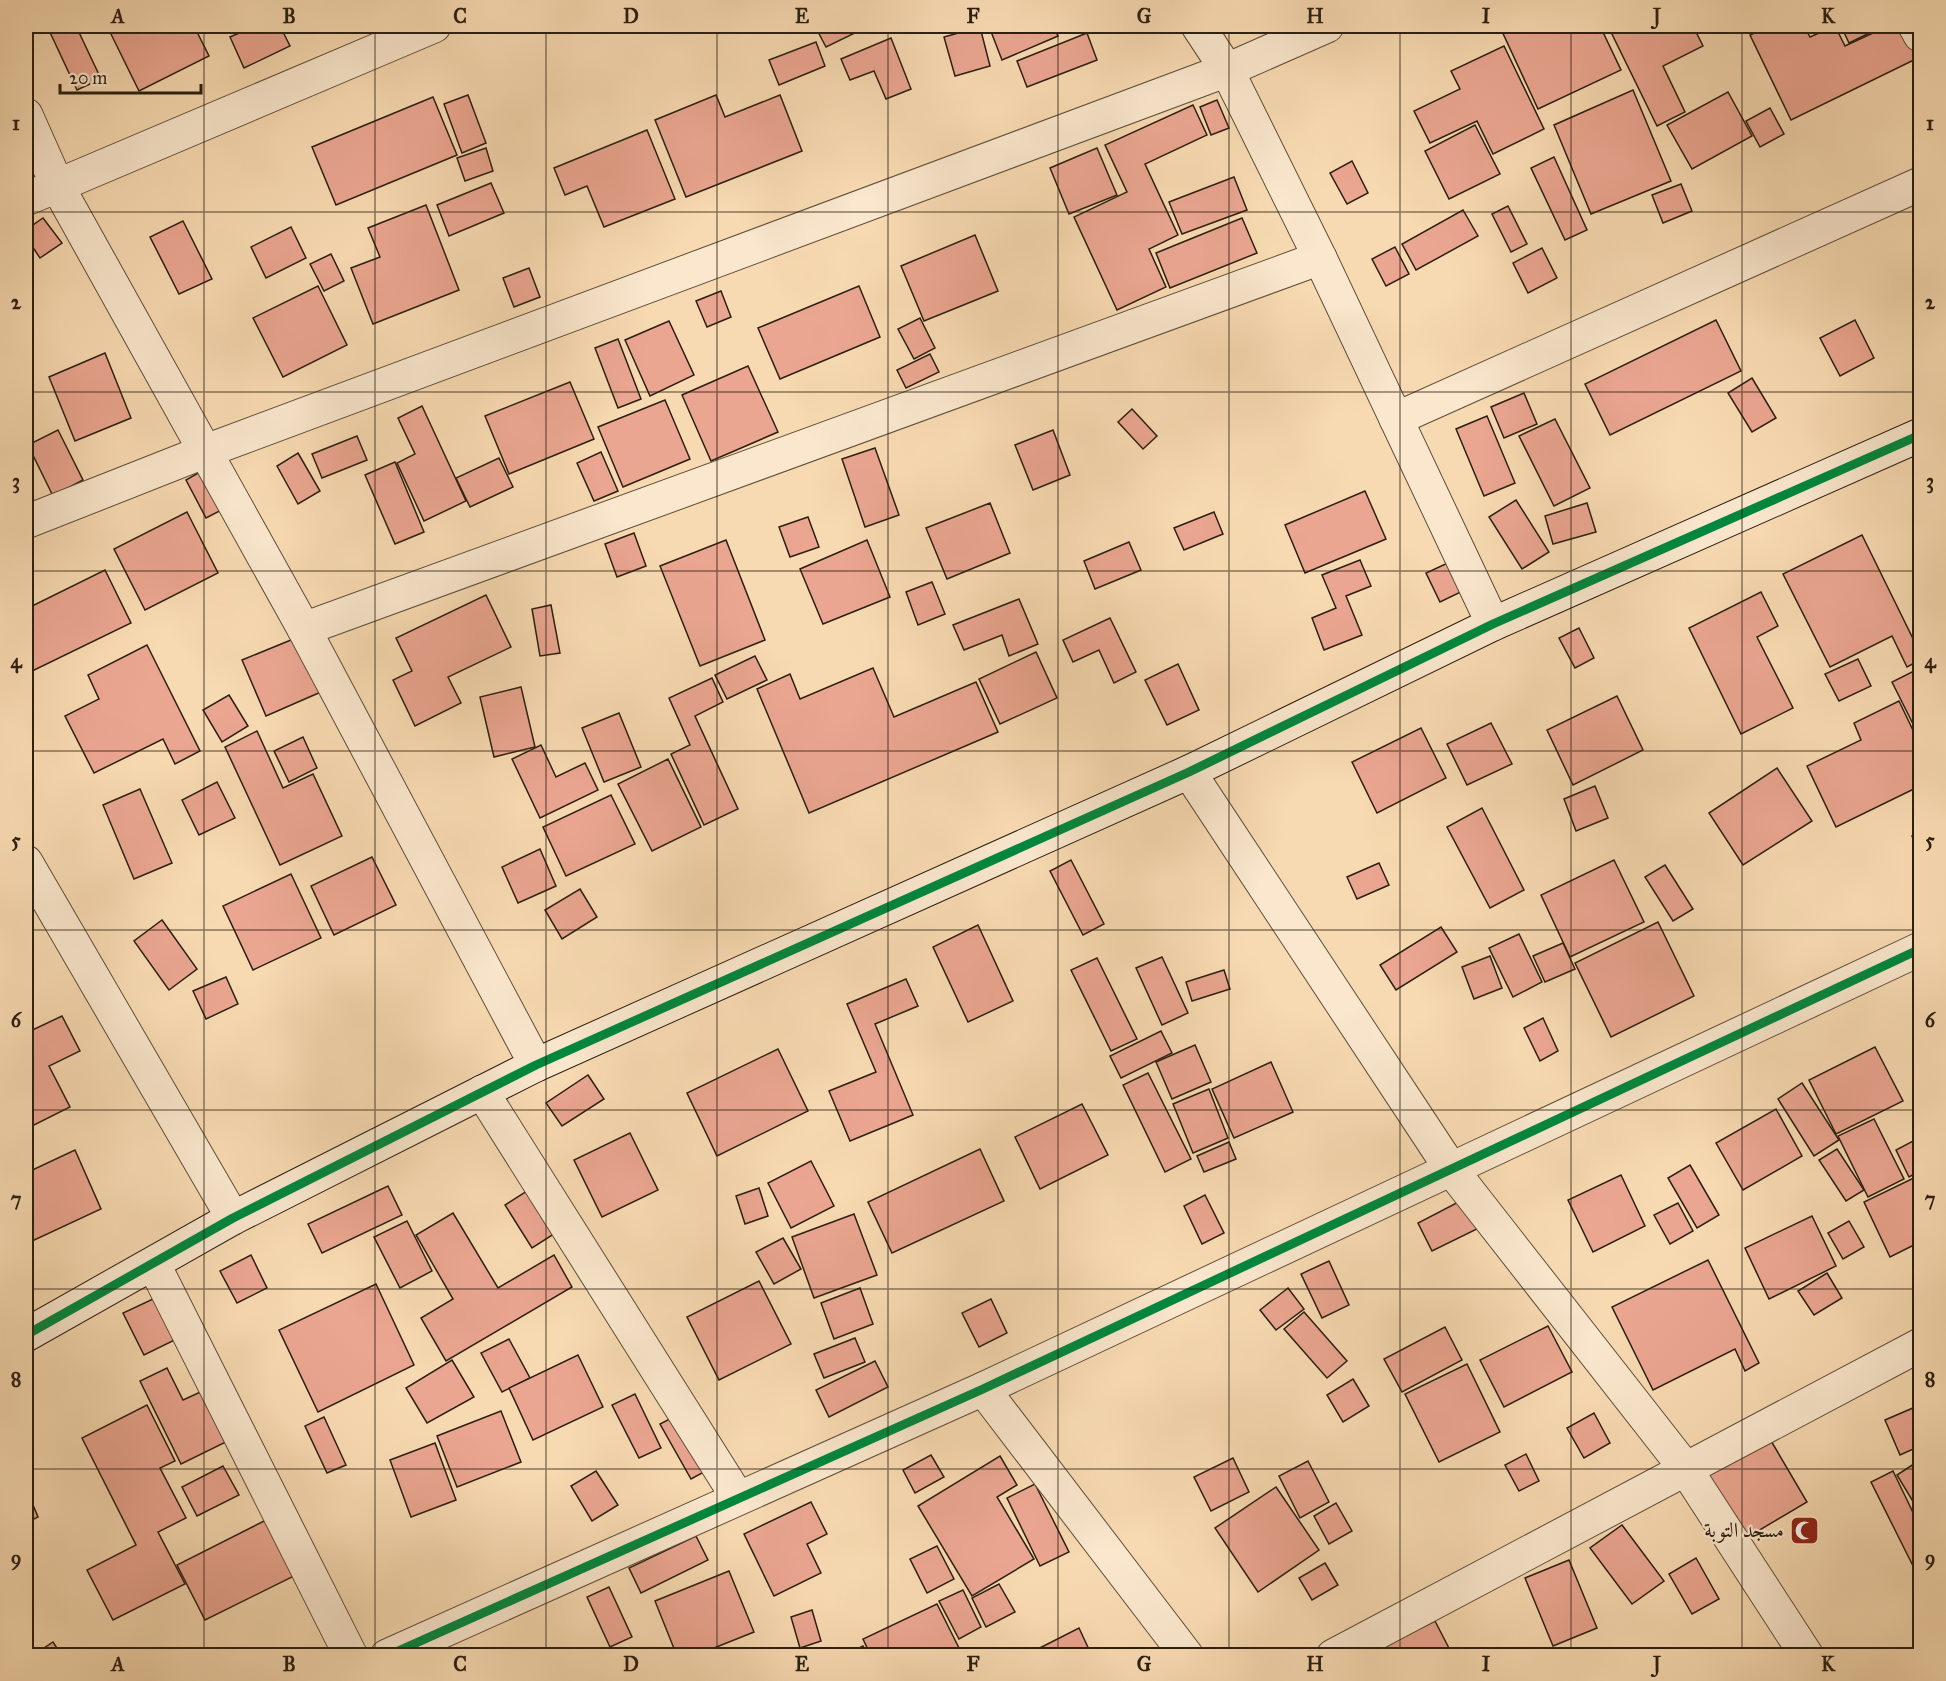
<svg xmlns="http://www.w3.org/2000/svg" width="1946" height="1681" font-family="'IM FELL Great Primer',Amiri,serif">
<rect width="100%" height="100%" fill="#f8dab2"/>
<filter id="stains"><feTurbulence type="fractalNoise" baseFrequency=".00333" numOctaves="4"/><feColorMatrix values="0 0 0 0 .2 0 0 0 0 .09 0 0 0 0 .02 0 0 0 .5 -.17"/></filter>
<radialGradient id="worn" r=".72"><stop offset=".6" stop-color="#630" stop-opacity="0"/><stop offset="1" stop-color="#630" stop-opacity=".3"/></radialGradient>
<g fill="#eba691" stroke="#2b1f11" stroke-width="1.5">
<polygon points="47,26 76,26 101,79 77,90"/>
<polygon points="113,26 194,26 209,56 139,91 108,28"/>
<polygon points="256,26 280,26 290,46 244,68 230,37"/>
<polygon points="815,26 856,26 859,31 826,47"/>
<polygon points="999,26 1053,26 1058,36 1002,60 990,29"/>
<polygon points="1504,26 1600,26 1621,70 1538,109 1500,27"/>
<polygon points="1608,26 1693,26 1703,46 1663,66 1685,112 1657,126"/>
<polygon points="1770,26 1804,26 1810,37 1835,26 1845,46 1888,26 1914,26 1920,39 1920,57 1791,120 1750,35"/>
<polygon points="1841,26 1884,26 1849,43"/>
<polygon points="980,27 990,66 955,76 944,37"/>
<polygon points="1087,33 1097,60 1027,87 1017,61"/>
<polygon points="891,38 911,89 886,99 874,71 850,80 841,59"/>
<polygon points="816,42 825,66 779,85 769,60"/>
<polygon points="1504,46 1544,129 1493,154 1477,121 1430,143 1414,111 1460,89 1451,71"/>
<polygon points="1633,90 1671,181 1591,214 1554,125"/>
<polygon points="1728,92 1752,136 1692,169 1667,125"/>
<polygon points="468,95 486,143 462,153 444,104"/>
<polygon points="716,95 725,117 780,95 802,151 686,197 655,120"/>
<polygon points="433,97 457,155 336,205 312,147"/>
<polygon points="1217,100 1229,128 1211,135 1200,107"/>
<polygon points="1193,105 1207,135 1145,164 1178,235 1149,249 1166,287 1117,310 1074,217 1127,192 1105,145"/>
<polygon points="1770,108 1784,134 1760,147 1746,121"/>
<polygon points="1475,125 1500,174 1449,199 1425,151"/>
<polygon points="647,130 675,199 604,227 587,186 565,195 554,168"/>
<polygon points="486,148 493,171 465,181 457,158"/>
<polygon points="1097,148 1117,195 1069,214 1050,168"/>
<polygon points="1554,157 1587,230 1565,240 1531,168"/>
<polygon points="1352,161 1368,193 1347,204 1330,173"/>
<polygon points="1234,177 1247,210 1182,234 1169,202"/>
<polygon points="491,183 504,213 449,236 437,205"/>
<polygon points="1681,184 1692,211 1663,223 1652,195"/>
<polygon points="426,205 459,290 373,324 351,268 380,257 368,228"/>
<polygon points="1508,206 1527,244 1511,252 1492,214"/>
<polygon points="1463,210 1478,236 1416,270 1402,244"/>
<polygon points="43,218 62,243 40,258 26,237 26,230"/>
<polygon points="1242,218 1257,253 1170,288 1156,253"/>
<polygon points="183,221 212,279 179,294 150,237"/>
<polygon points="291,227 306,258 266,278 251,247"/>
<polygon points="975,235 998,291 924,321 901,266"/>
<polygon points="1395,247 1409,274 1386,286 1372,259"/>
<polygon points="1542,248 1557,278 1528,293 1513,263"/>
<polygon points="331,254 344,281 324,291 310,264"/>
<polygon points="529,268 540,297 514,307 503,278"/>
<polygon points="318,286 347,345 283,377 253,318"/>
<polygon points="859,286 880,337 780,379 758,328"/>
<polygon points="721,291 731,317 707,327 696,301"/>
<polygon points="920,318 935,348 914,359 898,329"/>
<polygon points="1716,320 1741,371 1610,435 1585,384"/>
<polygon points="1855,320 1874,358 1840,376 1820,338"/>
<polygon points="669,321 694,375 650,396 625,340"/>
<polygon points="618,339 641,399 618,408 595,348"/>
<polygon points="105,353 131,418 75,441 49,377"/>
<polygon points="930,354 939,372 906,388 897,370"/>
<polygon points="748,366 778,432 711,461 682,395"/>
<polygon points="1752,378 1776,418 1752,432 1728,393"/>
<polygon points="570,382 594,439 509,474 485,416"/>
<polygon points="1524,393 1537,424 1504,438 1491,407"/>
<polygon points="665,400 690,459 623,487 598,427"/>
<polygon points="422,406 466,501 424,521 397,463 415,454 398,418"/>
<polygon points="1132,409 1157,436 1143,449 1118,422"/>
<polygon points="1487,416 1515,483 1484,496 1456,429"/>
<polygon points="1555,419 1590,488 1554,506 1519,436"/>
<polygon points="58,430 83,480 53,496 28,445"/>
<polygon points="1053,430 1070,475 1033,490 1015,445"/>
<polygon points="357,436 367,460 322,478 312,454"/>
<polygon points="875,448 899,515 865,527 842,459"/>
<polygon points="601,452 618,491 594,501 577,463"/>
<polygon points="298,453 320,491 298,504 277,466"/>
<polygon points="499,458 513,487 470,507 456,478"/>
<polygon points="395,462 424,532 395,544 365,475"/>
<polygon points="212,465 233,504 206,518 186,480"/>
<polygon points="1365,491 1386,539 1305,573 1285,525"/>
<polygon points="1516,500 1549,552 1522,569 1489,517"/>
<polygon points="990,503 1010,553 947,579 926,528"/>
<polygon points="1587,503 1596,532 1553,544 1545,516"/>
<polygon points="187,512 218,573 145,610 114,549"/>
<polygon points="1214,512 1223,534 1184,550 1174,528"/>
<polygon points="808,517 819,547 790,557 779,527"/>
<polygon points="634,533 646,566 617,577 605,544"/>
<polygon points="1862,535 1920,653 1920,660 1907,667 1892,636 1830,667 1783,574"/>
<polygon points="726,540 765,640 700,666 660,566"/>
<polygon points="867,540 890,597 823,624 800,569"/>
<polygon points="1129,542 1141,570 1095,589 1084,561"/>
<polygon points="1360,560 1371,586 1346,596 1362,635 1324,650 1312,618 1336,608 1322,575"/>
<polygon points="1452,561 1465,590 1440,602 1426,573"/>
<polygon points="105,570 131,623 26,674 26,609"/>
<polygon points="932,582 945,614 918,625 906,592"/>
<polygon points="1761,592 1778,626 1757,637 1793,708 1741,734 1689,628"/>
<polygon points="486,595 511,647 448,677 461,703 415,726 393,680 412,671 396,638"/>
<polygon points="1019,599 1038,644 1009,656 1002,635 964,650 953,625"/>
<polygon points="551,605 560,653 540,656 532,609"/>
<polygon points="1110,618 1136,672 1114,683 1099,650 1073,662 1063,640"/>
<polygon points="1579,628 1594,658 1575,668 1559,638"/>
<polygon points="308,633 330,688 266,716 242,660"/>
<polygon points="147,645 200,751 175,764 163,739 94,773 65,716 99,699 88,675"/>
<polygon points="1036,652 1057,698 1000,724 979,679"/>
<polygon points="755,656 767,680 727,699 715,675"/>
<polygon points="1858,659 1871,686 1839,701 1825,674"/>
<polygon points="1178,664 1199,710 1167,725 1145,680"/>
<polygon points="873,668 894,717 976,682 998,732 809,813 757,689 790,674 800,699"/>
<polygon points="1920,668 1920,738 1892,682"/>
<polygon points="712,678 723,702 695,716 738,809 704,825 671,754 690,745 669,698"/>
<polygon points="521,687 535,747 494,757 480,697"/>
<polygon points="229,695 248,726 222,742 203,710"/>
<polygon points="1617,696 1643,750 1573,785 1547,730"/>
<polygon points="1899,701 1920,745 1920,786 1836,827 1807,766 1861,740 1854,723"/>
<polygon points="619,713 641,767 604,782 582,728"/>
<polygon points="1491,723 1512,764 1467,785 1447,744"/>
<polygon points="1421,728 1446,778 1377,813 1352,762"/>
<polygon points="257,731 283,788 313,774 342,836 280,865 225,747"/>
<polygon points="303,737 317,768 289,782 274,751"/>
<polygon points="541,745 556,777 585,763 598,790 540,818 512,759"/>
<polygon points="668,759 701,827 652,851 618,784"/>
<polygon points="1777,768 1812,821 1743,865 1709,813"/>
<polygon points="217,782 235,818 199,835 182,800"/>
<polygon points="1595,786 1608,818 1576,831 1564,799"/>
<polygon points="140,789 172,863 134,879 103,805"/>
<polygon points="611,795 635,844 566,876 543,827"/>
<polygon points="1482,808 1524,890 1490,908 1447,827"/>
<polygon points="1920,832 1920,852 1912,836"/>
<polygon points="540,849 556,886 518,903 502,867"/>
<polygon points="372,857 396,905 334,935 311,886"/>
<polygon points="1071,860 1104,924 1083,935 1050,871"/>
<polygon points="1614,860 1644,922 1570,957 1541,895"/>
<polygon points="1379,863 1389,885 1357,899 1347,877"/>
<polygon points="1665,865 1693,909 1673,921 1645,877"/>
<polygon points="291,874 321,938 253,970 223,906"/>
<polygon points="580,889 597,917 562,939 545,910"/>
<polygon points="162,920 197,969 169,990 134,941"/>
<polygon points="1658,922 1694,996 1611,1037 1575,963"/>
<polygon points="978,925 1013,1001 968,1022 933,947"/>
<polygon points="1441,927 1457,952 1396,990 1380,965"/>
<polygon points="1519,934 1542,982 1513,997 1489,948"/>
<polygon points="1563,943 1575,969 1545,982 1533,956"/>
<polygon points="1490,956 1502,988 1474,999 1462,967"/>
<polygon points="1162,957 1188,1013 1162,1025 1136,968"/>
<polygon points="1097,958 1137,1039 1111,1051 1071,970"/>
<polygon points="1224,970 1230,989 1192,1001 1186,982"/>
<polygon points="226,977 238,1004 206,1019 193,991"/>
<polygon points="906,979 918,1006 875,1024 913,1115 850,1141 829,1091 876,1072 847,1004"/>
<polygon points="62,1016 80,1051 49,1066 70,1107 26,1129 26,1033"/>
<polygon points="1543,1018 1558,1051 1540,1061 1524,1028"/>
<polygon points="1161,1031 1172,1053 1121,1078 1110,1056"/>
<polygon points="1195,1045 1211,1082 1172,1099 1156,1062"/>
<polygon points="1875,1047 1903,1101 1836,1134 1809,1080"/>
<polygon points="778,1049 808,1111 717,1156 687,1093"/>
<polygon points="1271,1062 1293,1112 1234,1138 1212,1089"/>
<polygon points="1148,1073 1191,1159 1165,1172 1123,1085"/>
<polygon points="588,1075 604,1099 562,1126 546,1103"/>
<polygon points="1802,1083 1839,1140 1814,1156 1778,1099"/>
<polygon points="1209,1089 1228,1138 1193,1153 1173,1104"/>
<polygon points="1082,1104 1108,1155 1040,1189 1015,1137"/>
<polygon points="1776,1109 1802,1156 1743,1190 1716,1143"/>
<polygon points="1874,1119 1904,1179 1868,1197 1838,1136"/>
<polygon points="630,1133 658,1190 602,1217 574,1160"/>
<polygon points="1915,1140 1920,1151 1920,1171 1909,1177 1896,1150"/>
<polygon points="1229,1142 1236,1159 1204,1172 1197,1156"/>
<polygon points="980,1149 1004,1201 892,1253 868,1202"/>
<polygon points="1837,1149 1864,1190 1846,1201 1819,1160"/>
<polygon points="75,1150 101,1209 30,1242 26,1233 26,1173"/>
<polygon points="811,1161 834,1206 791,1228 768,1183"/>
<polygon points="1690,1165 1719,1215 1697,1228 1668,1178"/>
<polygon points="1621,1175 1645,1226 1593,1252 1568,1200"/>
<polygon points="1920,1175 1920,1242 1890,1257 1864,1202"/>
<polygon points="541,1182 568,1225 532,1248 505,1205"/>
<polygon points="388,1186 402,1215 322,1253 308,1224"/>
<polygon points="759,1188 768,1216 745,1224 736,1196"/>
<polygon points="1205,1195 1224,1233 1202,1244 1184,1206"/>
<polygon points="1468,1197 1483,1226 1432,1251 1418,1223"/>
<polygon points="1678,1203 1693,1231 1670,1244 1654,1215"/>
<polygon points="453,1213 498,1288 554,1255 572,1287 446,1361 421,1318 453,1299 416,1235"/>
<polygon points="854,1214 877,1275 814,1298 792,1237"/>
<polygon points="1812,1216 1836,1266 1769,1299 1745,1248"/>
<polygon points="407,1221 432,1271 400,1288 374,1237"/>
<polygon points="1849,1221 1864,1247 1843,1259 1828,1233"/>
<polygon points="783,1238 801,1269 774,1284 756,1252"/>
<polygon points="251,1255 267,1288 237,1303 220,1271"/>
<polygon points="1708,1260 1759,1363 1745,1371 1735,1349 1653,1390 1612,1307"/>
<polygon points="1329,1261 1349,1305 1322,1318 1301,1274"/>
<polygon points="1827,1273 1842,1298 1814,1315 1798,1291"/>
<polygon points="759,1281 791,1344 719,1380 687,1317"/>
<polygon points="376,1284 414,1365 318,1412 279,1330"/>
<polygon points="860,1288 873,1324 834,1339 821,1303"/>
<polygon points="1288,1288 1304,1309 1276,1330 1260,1310"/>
<polygon points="168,1292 187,1334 144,1355 123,1313"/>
<polygon points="991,1299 1007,1333 979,1347 962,1313"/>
<polygon points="1304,1312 1347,1361 1327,1378 1284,1329"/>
<polygon points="1548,1326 1572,1372 1504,1407 1480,1360"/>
<polygon points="1445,1327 1462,1360 1402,1392 1384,1359"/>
<polygon points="855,1338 865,1362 824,1378 814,1354"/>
<polygon points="509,1339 530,1378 502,1392 481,1353"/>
<polygon points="578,1355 603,1407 533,1440 509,1388"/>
<polygon points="452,1360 474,1397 427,1423 406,1388"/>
<polygon points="875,1361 888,1387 829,1417 816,1390"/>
<polygon points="1467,1364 1500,1432 1439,1462 1405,1394"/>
<polygon points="167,1368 183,1400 207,1389 232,1439 181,1464 140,1381"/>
<polygon points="1353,1379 1369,1406 1343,1422 1327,1395"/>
<polygon points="635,1394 661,1448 639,1458 612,1405"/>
<polygon points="147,1405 175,1461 160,1468 186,1518 158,1532 185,1584 113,1620 87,1570 136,1545 82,1438"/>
<polygon points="1920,1405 1920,1446 1900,1455 1885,1420"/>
<polygon points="501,1411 521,1462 457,1487 437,1436"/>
<polygon points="685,1411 715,1466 691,1479 660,1424"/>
<polygon points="1594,1413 1610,1443 1584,1458 1567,1428"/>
<polygon points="324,1417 346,1465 327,1473 305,1426"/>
<polygon points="1767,1434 1807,1502 1741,1541 1701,1473"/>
<polygon points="435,1443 456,1500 411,1517 390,1460"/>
<polygon points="1526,1454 1539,1481 1519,1491 1505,1465"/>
<polygon points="931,1455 944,1477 915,1493 903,1470"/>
<polygon points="1000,1456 1017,1485 997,1497 1034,1559 972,1596 918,1506"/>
<polygon points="1233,1458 1249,1492 1211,1511 1194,1477"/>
<polygon points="1920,1460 1920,1513 1897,1475"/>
<polygon points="1308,1461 1329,1502 1300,1518 1279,1476"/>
<polygon points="223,1466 239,1495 197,1516 182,1487"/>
<polygon points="596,1471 618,1505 592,1521 571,1486"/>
<polygon points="1893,1471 1920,1527 1920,1567 1915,1570 1871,1482"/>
<polygon points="1035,1484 1069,1552 1040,1566 1007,1498"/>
<polygon points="1276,1487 1319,1550 1258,1592 1215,1528"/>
<polygon points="26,1488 38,1517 26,1523"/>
<polygon points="811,1502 827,1534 807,1544 821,1573 774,1596 744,1534"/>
<polygon points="1336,1503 1352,1531 1329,1544 1314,1516"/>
<polygon points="268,1519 296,1575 205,1620 177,1565"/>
<polygon points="1622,1525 1664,1581 1632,1604 1590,1548"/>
<polygon points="696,1536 708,1560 641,1593 629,1568"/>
<polygon points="937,1546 954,1579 927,1593 910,1559"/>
<polygon points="1696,1558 1719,1599 1692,1614 1669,1574"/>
<polygon points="1569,1560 1597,1628 1553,1646 1525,1578"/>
<polygon points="1325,1563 1338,1585 1312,1600 1299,1578"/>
<polygon points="729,1571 754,1632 694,1656 677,1656 655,1601"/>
<polygon points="999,1584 1015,1612 986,1627 972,1598"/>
<polygon points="609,1587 632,1637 610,1647 587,1597"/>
<polygon points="963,1590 981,1627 959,1639 939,1601"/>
<polygon points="937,1604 962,1654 871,1656 863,1639"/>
<polygon points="812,1610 821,1641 800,1648 791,1617"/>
<polygon points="1435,1621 1453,1656 1387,1656 1383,1647"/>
<polygon points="1079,1628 1092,1656 1024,1656"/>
<polygon points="53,1642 62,1656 32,1656"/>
<polygon points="863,1646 868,1656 843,1656"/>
</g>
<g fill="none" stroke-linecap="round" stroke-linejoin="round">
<defs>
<g id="street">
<polyline points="1198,26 1227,70 1320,258 1493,624"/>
<polyline points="1915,26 1920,35"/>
<polyline points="26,115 58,187 304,629 536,1065"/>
<polyline points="26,199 434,26"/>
<polyline points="1396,419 1920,184"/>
<polyline points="26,522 206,451 1227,70 1327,26"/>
<polyline points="304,629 1320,258"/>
<polyline points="1189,772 1451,1169 1685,1468 1807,1656"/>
<polyline points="26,862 233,1218"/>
<polyline points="482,1092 738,1498"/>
<polyline points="154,1265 351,1656"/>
<polyline points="983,1389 1187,1656"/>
<polyline points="387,1656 983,1389 1920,949"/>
<polyline points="1333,1656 1920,1345"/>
</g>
<polyline id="secondary" points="26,1335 233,1218 536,1065 1189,772 1493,624 1920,435"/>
</defs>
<use href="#street" stroke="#5e4e39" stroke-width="35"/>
<use href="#secondary" stroke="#2b1f11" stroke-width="35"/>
<use href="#street" stroke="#fae7cd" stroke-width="33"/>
<use href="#secondary" stroke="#fae7cd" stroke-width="33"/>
<defs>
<g id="cycleway">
<polyline points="26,1335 233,1218 536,1065 1189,772 1493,624 1920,435"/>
<polyline points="387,1656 983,1389 1920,949"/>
</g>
</defs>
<use href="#cycleway" stroke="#fae7cd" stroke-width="13"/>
<use href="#cycleway" stroke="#00873e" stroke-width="9"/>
</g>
<path fill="none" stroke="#2b1f11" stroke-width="1.5" stroke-opacity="0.55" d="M204 26V1656M375 26V1656M546 26V1656M717 26V1656M888 26V1656M1058 26V1656M1229 26V1656M1400 26V1656M1571 26V1656M1742 26V1656M26 212H1920M26 392H1920M26 571H1920M26 751H1920M26 930H1920M26 1110H1920M26 1289H1920M26 1469H1920"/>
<defs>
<symbol id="mosque-square" viewBox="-11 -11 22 22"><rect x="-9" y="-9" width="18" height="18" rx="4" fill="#8f2418" stroke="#fae7cd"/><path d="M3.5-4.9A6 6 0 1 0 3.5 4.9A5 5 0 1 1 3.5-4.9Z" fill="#fff"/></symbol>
</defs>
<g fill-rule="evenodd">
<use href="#mosque-square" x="1788" y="1514" width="33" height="33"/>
</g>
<g text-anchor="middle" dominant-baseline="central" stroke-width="4.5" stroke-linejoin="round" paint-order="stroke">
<g font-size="21" fill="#2b1f11" stroke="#fae7cd" text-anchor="end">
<text x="1784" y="1530">مسجد التوبة</text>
</g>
</g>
<rect width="1946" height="1681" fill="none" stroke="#f8dab2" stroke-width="66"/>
<path d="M60 84v9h141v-9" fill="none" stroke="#2b1f11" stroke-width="3"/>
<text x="69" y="84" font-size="18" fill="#2b1f11" stroke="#fae7cd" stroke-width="4.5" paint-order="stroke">20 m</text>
<rect x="33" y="33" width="1880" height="1615" fill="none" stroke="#2b1f11" stroke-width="2"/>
<g font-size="20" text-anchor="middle" font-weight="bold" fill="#2b1f11">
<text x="118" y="23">A</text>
<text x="289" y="23">B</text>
<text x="460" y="23">C</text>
<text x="631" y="23">D</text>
<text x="802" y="23">E</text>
<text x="973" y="23">F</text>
<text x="1144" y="23">G</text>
<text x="1315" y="23">H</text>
<text x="1486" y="23">I</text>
<text x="1657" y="23">J</text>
<text x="1828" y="23">K</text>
<text x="16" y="130">1</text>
<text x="1930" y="130">1</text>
<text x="16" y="309">2</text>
<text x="1930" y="309">2</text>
<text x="16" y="488">3</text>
<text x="1930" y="488">3</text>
<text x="16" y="668">4</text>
<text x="1930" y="668">4</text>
<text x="16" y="847">5</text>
<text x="1930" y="847">5</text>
<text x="16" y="1027">6</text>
<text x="1930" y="1027">6</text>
<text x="16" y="1206">7</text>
<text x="1930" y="1206">7</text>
<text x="16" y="1386">8</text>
<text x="1930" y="1386">8</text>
<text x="16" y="1565">9</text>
<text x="1930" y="1565">9</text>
<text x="118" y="1671">A</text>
<text x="289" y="1671">B</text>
<text x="460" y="1671">C</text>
<text x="631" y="1671">D</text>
<text x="802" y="1671">E</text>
<text x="973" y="1671">F</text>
<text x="1144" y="1671">G</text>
<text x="1315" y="1671">H</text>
<text x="1486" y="1671">I</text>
<text x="1657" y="1671">J</text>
<text x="1828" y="1671">K</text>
</g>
<rect width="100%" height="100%" filter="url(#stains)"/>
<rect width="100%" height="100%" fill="url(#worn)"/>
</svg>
